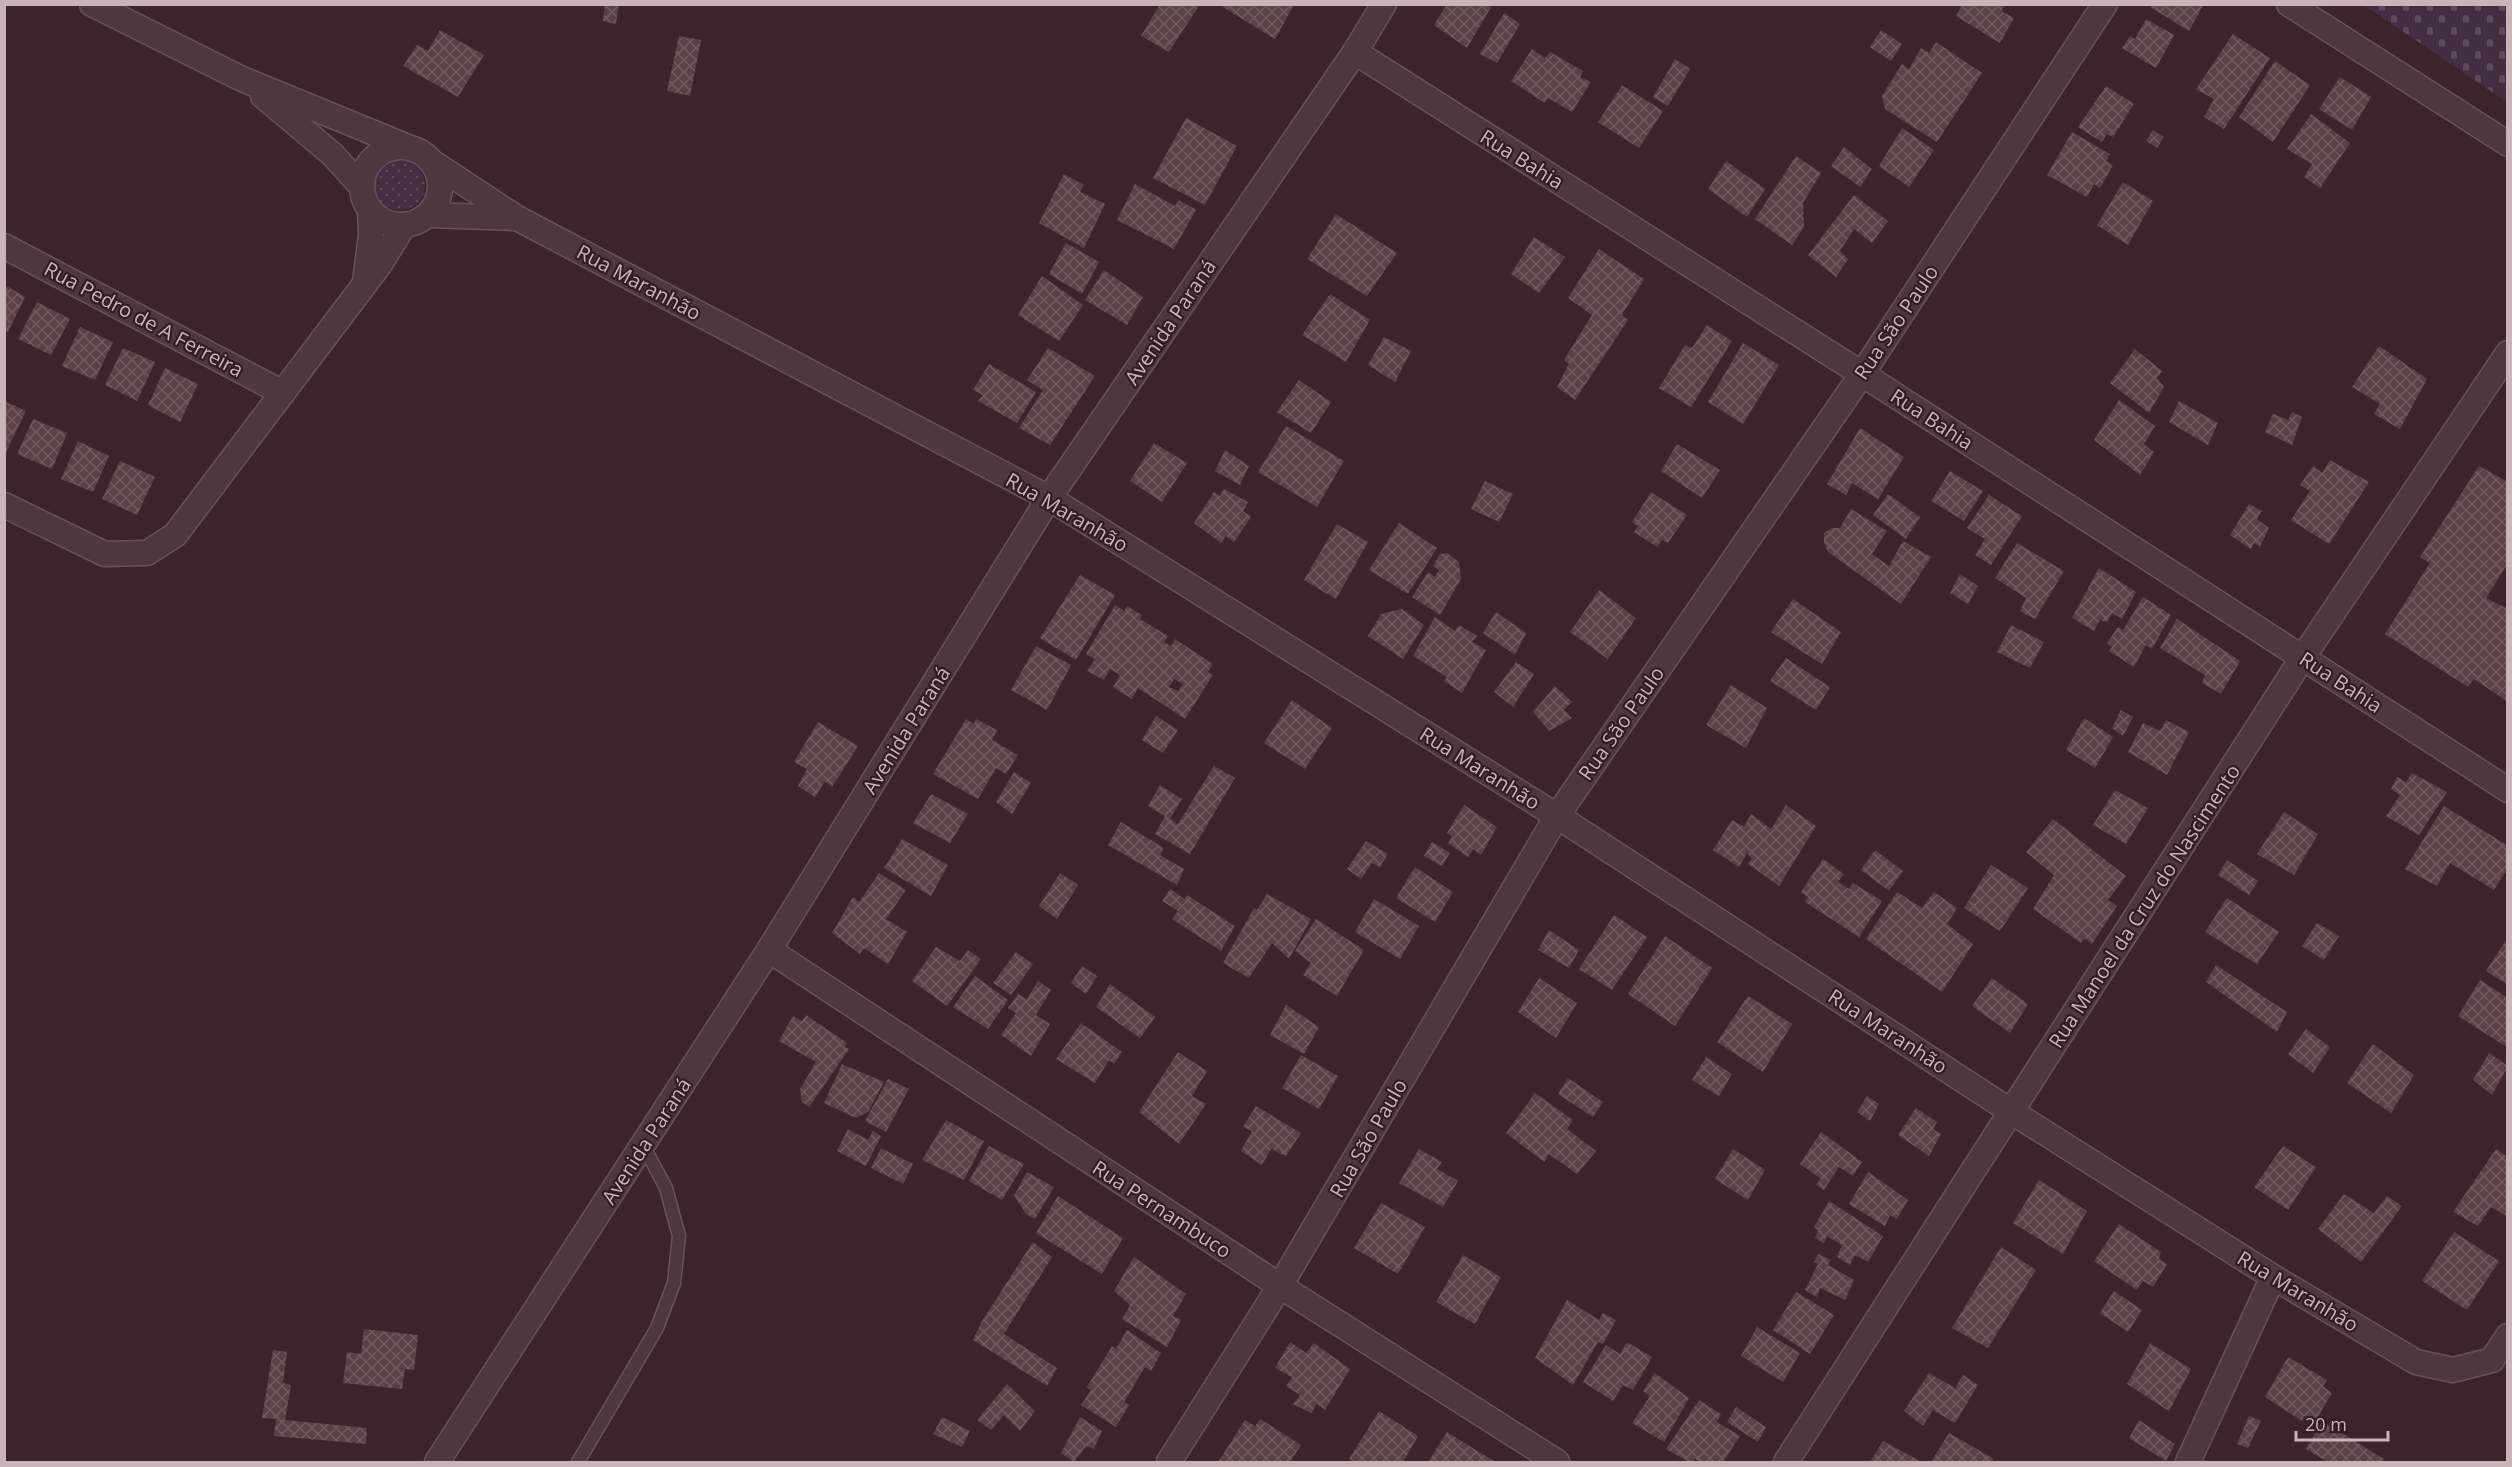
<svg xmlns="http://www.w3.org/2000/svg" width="2512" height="1467" font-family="'Open Sans',sans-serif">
<defs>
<pattern id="grass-dots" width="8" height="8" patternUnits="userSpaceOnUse" patternTransform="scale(1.5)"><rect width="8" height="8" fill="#442e44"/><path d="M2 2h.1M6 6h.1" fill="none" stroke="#5e4a5d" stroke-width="1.8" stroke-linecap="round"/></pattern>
<pattern id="cemetery-stones" width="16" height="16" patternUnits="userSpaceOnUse" patternTransform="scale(1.5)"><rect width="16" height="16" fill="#442e44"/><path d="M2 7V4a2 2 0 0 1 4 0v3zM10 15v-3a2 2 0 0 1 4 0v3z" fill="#5e4a5d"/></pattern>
<pattern id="building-cross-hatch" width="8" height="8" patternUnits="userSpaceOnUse" patternTransform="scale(1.5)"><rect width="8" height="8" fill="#5c4048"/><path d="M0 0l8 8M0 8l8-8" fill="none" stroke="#725960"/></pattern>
</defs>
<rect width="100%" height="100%" fill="#3c242c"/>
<circle fill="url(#grass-dots)" cx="400" cy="185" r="25"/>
<polygon fill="url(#cemetery-stones)" points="2364,5 2507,5 2507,102"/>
<g fill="url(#building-cross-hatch)" fill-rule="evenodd">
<polygon points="605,4 619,4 616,24 603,21"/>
<polygon points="1160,4 1200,4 1169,52 1141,36"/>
<polygon points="1218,4 1293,4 1294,5 1275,39"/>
<polygon points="1447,4 1493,4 1467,48 1434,25"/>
<polygon points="2151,4 2204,4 2189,31 2150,7"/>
<polygon points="1962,5 2005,6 2001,11 2014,18 2000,43 1956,16"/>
<polygon points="1504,13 1520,24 1497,63 1480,54"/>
<polygon points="2146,19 2174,35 2156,68 2122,48 2130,36 2135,39"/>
<polygon points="440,30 484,55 458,97 403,66 417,45 428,51"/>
<polygon points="1881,30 1902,44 1891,61 1870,47"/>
<polygon points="2233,34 2270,58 2224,129 2204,117 2214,99 2196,89"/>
<polygon points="679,36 701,40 690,96 667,91"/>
<polygon points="1936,42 1982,73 1937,142 1885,109 1882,96 1902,64 1909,69 1921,48 1929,53"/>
<polygon points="1532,49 1545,58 1550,52 1583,71 1580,77 1591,82 1572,112 1548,98 1545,103 1511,81"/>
<polygon points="1675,59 1690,69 1668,106 1653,97"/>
<polygon points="2275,61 2310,85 2273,142 2239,117"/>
<polygon points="2340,77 2371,97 2352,130 2319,109"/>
<polygon points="1622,85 1663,111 1639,148 1598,122"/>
<polygon points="2106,86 2134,104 2113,137 2107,134 2102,142 2078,127"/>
<polygon points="2311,114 2350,143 2320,188 2304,177 2312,164 2287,149"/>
<polygon points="1186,118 1237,146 1205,205 1153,178"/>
<polygon points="1902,128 1934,150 1909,187 1879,166"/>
<polygon points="2153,130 2164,137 2157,148 2146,141"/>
<polygon points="2072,132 2110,154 2106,161 2113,165 2100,188 2094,184 2087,197 2047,175"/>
<polygon points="1844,147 1872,169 1860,187 1831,166"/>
<polygon points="1796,156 1821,173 1803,203 1804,227 1792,245 1755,219"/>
<polygon points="1726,161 1765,189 1747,217 1708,189"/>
<polygon points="1064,174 1084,185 1080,192 1105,204 1084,248 1039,223"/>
<polygon points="2123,182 2153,201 2128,245 2097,225"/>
<polygon points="1135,184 1175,206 1179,200 1196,210 1174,249 1117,220"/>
<polygon points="1854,195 1888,221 1872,243 1854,229 1840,251 1848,259 1836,277 1808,255"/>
<polygon points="1336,214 1397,253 1367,296 1307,259"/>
<polygon points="1534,237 1565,257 1539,293 1511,274"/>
<polygon points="1066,243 1099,262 1082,294 1049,274"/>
<polygon points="1599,249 1644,279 1622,315 1628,320 1575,400 1557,387 1569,364 1564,360 1592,315 1568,298"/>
<polygon points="1104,270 1143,297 1127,325 1085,300"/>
<polygon points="1042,276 1083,305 1059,341 1018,315"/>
<polygon points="5,285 25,297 8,332 5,330"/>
<polygon points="1330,294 1370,320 1346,362 1302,335"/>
<polygon points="37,302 70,319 51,355 18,339"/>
<polygon points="1707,325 1732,341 1691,407 1659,388 1685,345 1692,348"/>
<polygon points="80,327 113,342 95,380 62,366"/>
<polygon points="1384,337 1411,351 1395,382 1368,365"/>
<polygon points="1743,343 1779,365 1743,424 1708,402"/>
<polygon points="2379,346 2427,379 2400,429 2374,414 2380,404 2352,387"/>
<polygon points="123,348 155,362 137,401 105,385"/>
<polygon points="1048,348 1095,376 1050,445 1019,428 1043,390 1027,380"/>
<polygon points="2135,349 2162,371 2157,378 2164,387 2149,413 2110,383"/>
<polygon points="989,364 1036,392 1017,423 978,401 983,395 973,390"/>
<polygon points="165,368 198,384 180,422 148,405"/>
<polygon points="1299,380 1331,402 1311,433 1277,412"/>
<polygon points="2119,400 2155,426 2144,444 2154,452 2140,475 2094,440"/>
<polygon points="4,401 26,411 6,452 4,451"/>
<polygon points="2179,401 2218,423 2208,445 2169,422"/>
<polygon points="2292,412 2302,417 2292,445 2265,432 2273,414 2288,420"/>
<polygon points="33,419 67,433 52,469 17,454"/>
<polygon points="1286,426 1344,461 1317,507 1258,472"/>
<polygon points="1860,428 1904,457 1878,499 1852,483 1846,495 1827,484"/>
<polygon points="78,441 109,456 93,492 61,479"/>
<polygon points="1154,443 1187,463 1162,502 1130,481"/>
<polygon points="1677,444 1720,470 1702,498 1661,471"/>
<polygon points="1225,450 1249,466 1240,485 1215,471"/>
<polygon points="2330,460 2369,482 2329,544 2291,520 2310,491 2300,485 2313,466 2322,473"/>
<polygon points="120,461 155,477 137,515 102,499"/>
<polygon points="2479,466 2508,482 2508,563 2486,598 2508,609 2508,702 2474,679 2468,687 2385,634 2430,563 2420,557"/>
<polygon points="1950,471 1983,491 1964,521 1931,501"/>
<polygon points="1485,481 1513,494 1499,522 1471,509"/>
<polygon points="1224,489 1248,502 1243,511 1251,517 1234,542 1226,536 1221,543 1194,523 1214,492 1220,496"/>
<polygon points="1651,492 1687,515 1668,543 1662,540 1657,547 1634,532 1638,526 1632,522"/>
<polygon points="1888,494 1920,517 1906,539 1873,515"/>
<polygon points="1989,495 2022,516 1991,565 1975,555 1985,539 1967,528"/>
<polygon points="2249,504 2262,511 2257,519 2269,528 2260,547 2254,543 2251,549 2230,535"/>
<polygon points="1851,509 1887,531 1872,554 1889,566 1903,541 1931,557 1901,604 1828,552 1824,543 1824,533 1832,528 1840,528"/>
<polygon points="1399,523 1437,548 1408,594 1369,570"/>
<polygon points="1337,524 1368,542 1336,599 1304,580"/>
<polygon points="2017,543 2064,571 2035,619 2020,611 2026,598 1995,578"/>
<polygon points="1447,553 1459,562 1461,579 1440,615 1412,597 1428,572 1435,577 1439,570 1433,566 1440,554"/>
<polygon points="2099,568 2136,592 2122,619 2112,613 2107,622 2100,620 2094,631 2072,618"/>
<polygon points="1960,574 1978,586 1968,604 1950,593"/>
<polygon points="1080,575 1115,595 1076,660 1040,638"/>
<polygon points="1599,590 1636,618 1608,659 1570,632"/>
<polygon points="2143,597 2171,615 2152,649 2146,645 2134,667 2109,651 2112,647 2107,643 2118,627 2123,630"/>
<polygon points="1793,599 1841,632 1822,664 1771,632"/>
<path d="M1115 605 1124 611 1127 606 1142 615 1140 619 1168 636 1164 642 1171 646 1175 639 1213 664 1208 672 1213 675 1185 719 1138 688 1132 699 1113 687 1120 675 1110 669 1104 680 1087 671 1095 659 1086 654ZM1174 679 1183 684 1178 691 1169 687Z"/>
<polygon points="1402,609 1424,625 1403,659 1368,636 1381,614"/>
<polygon points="1496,612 1526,633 1515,655 1483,633"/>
<polygon points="1435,617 1455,631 1459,625 1477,636 1472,642 1486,650 1462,693 1444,681 1447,677 1413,656"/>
<polygon points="2177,619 2240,661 2221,694 2202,683 2205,675 2160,648"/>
<polygon points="2011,625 2044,642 2030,668 1997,652"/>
<polygon points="1036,646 1071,665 1047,710 1011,690"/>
<polygon points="1786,658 1830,687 1816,710 1770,681"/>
<polygon points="1516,662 1534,674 1513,707 1494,692"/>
<polygon points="1731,685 1767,708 1746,748 1706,725"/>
<polygon points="1555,686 1572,702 1564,710 1572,718 1549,731 1533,712"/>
<polygon points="1292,700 1332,728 1305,769 1264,743"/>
<polygon points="2121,710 2133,717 2123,736 2112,728"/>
<polygon points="1156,716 1178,730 1163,753 1142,740"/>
<polygon points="2084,718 2113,737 2095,768 2066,750"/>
<polygon points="966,719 974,724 976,719 997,730 992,740 1018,755 1006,774 996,768 978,799 933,774"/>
<polygon points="2166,720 2189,732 2167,775 2128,752 2143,723 2160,731"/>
<polygon points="818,722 858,746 832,787 825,781 815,797 798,786 807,769 794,762"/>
<polygon points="1214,766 1235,778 1190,854 1155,834 1165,816 1148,806 1160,785 1182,799 1170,819 1178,824"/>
<polygon points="1014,772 1031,783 1012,814 996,802"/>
<polygon points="2412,773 2447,792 2419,835 2386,816 2400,795 2391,789 2397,777 2406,782"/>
<polygon points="2115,790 2148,808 2126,844 2093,825"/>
<polygon points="931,794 968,814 950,843 913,823"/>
<polygon points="1464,805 1497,827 1481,855 1473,849 1468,857 1448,843 1452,837 1447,833"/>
<polygon points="1786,805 1816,826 1779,886 1748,864 1752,859 1747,853 1739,867 1713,850 1732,820 1744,827 1751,814 1771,829"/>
<polygon points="2444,806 2508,846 2508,867 2494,890 2450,863 2437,886 2405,869"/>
<polygon points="2284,812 2318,834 2294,875 2257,854"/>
<polygon points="2053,819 2126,876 2108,900 2117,906 2092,944 2084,938 2081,943 2033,909 2054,875 2026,852"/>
<polygon points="1121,822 1164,848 1160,855 1184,869 1177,885 1108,845"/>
<polygon points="902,839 948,865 931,896 884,868"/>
<polygon points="1366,841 1388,854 1380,867 1372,863 1361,879 1347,869"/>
<polygon points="1432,842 1450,853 1442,866 1424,856"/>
<polygon points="1875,850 1903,871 1889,891 1861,870"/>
<polygon points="1823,859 1844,874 1838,882 1849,889 1853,883 1882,901 1859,937 1805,902 1808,897 1801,892"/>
<polygon points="2227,860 2258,881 2249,895 2218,875"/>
<polygon points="1991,865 2028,888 2000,931 1964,908"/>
<polygon points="1415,867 1453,892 1435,922 1396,898"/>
<polygon points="879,873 906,890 886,919 907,932 888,964 864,948 860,954 832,933 853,897 859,902"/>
<polygon points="1060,873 1078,885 1057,919 1039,906"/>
<polygon points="1170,889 1185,899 1187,895 1235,926 1221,951 1172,919 1178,911 1162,901"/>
<polygon points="1897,892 1922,908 1934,892 1957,908 1947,924 1973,944 1942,992 1866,939"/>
<polygon points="1267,894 1311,919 1289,959 1272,943 1249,978 1223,963 1254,908 1257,910"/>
<polygon points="2227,898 2279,932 2257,964 2205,932"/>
<polygon points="1374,899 1419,926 1400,959 1355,932"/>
<polygon points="1614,915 1647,937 1612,990 1579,969"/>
<polygon points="1316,919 1364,950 1337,996 1303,975 1311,963 1295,951"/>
<polygon points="2317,923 2339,936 2324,960 2302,946"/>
<polygon points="1549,930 1579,950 1569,968 1538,950"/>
<polygon points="1665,936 1712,968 1675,1026 1628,994"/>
<polygon points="2508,937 2508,985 2486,971"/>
<polygon points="936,947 960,961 968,950 981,959 947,1006 912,981"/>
<polygon points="1016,952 1033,964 1011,995 993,983"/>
<polygon points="2216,965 2287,1012 2277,1032 2206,982"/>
<polygon points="1082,966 1097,976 1086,994 1071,983"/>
<polygon points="975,976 1008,1000 988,1029 953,1007"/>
<polygon points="1539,978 1577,1003 1556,1038 1518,1012"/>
<polygon points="1992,978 2028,1004 2010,1033 1972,1006"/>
<polygon points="2480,980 2508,998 2508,1043 2505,1046 2458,1016"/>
<polygon points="1038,981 1051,990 1036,1015 1050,1024 1031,1056 1001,1035 1016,1013 1008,1008 1018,994 1027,999"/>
<polygon points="1110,984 1155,1017 1140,1038 1096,1007"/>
<polygon points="1748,996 1792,1024 1763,1072 1717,1042"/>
<polygon points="1286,1005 1319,1027 1304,1054 1270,1035"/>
<polygon points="806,1015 847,1043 845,1047 849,1049 809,1107 802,1102 800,1089 816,1062 779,1041 793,1016 802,1021"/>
<polygon points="1081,1023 1122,1052 1114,1064 1109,1060 1095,1083 1056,1059"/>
<polygon points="2306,1029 2330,1047 2313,1073 2288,1054"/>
<polygon points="2373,1044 2414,1075 2391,1113 2347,1083"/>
<polygon points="1178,1052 1207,1071 1192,1096 1206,1104 1179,1144 1139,1112"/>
<polygon points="2489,1053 2508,1066 2492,1095 2473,1080"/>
<polygon points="1301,1055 1338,1076 1319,1109 1282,1088"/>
<polygon points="1706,1057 1732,1074 1719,1096 1692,1080"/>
<polygon points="842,1064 884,1082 868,1112 856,1118 824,1103"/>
<polygon points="1568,1078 1603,1102 1593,1117 1558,1094"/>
<polygon points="888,1079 909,1089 886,1132 865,1121"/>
<polygon points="1535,1093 1573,1120 1567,1129 1596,1151 1577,1174 1549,1154 1544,1162 1506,1133"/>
<polygon points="1867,1096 1879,1104 1870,1121 1857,1112"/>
<polygon points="1256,1106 1301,1133 1286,1156 1271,1149 1262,1165 1241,1151 1252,1131 1243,1127"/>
<polygon points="1916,1108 1937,1122 1933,1129 1941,1134 1929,1156 1898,1135"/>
<polygon points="946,1120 984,1141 964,1180 922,1160"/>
<polygon points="848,1129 868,1140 873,1131 881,1136 866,1166 837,1151"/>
<polygon points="1821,1132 1862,1162 1853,1176 1839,1167 1824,1190 1816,1185 1821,1179 1800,1164"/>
<polygon points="989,1146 1024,1164 1002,1200 969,1181"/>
<polygon points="2283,1146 2316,1167 2288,1210 2254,1187"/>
<polygon points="881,1148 913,1164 903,1184 871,1168"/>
<polygon points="1419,1149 1442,1162 1437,1169 1458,1181 1443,1207 1399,1183"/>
<polygon points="1733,1149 1765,1170 1748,1200 1715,1179"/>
<polygon points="2496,1149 2508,1157 2508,1217 2491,1207 2478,1226 2453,1212"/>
<polygon points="1027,1172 1054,1187 1035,1219 1026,1214 1014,1196"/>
<polygon points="1868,1172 1908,1200 1897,1219 1890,1215 1885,1226 1849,1204"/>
<polygon points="2039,1180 2087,1211 2063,1254 2013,1223"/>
<polygon points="2344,1194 2374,1213 2387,1196 2402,1206 2361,1262 2318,1229"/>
<polygon points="1058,1196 1123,1238 1102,1274 1036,1233"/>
<polygon points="1829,1201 1883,1236 1868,1262 1855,1255 1850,1265 1837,1257 1842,1245 1827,1236 1824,1243 1815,1238 1818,1230 1814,1227"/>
<polygon points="1381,1203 1425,1227 1398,1274 1354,1248"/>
<polygon points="2119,1224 2161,1252 2159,1259 2167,1264 2153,1287 2143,1281 2137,1290 2094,1261"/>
<polygon points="2454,1232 2499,1261 2467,1310 2422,1281"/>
<polygon points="1033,1242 1052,1257 1004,1334 1057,1368 1047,1386 973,1340 982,1321"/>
<polygon points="2001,1247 2036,1270 1988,1348 1952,1328"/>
<polygon points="1818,1254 1831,1260 1828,1265 1854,1280 1845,1300 1820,1288 1817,1297 1805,1290 1818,1264 1814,1262"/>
<polygon points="1463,1255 1501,1277 1475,1324 1436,1302"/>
<polygon points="1134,1257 1186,1294 1173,1316 1181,1320 1167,1347 1122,1319 1130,1305 1114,1291"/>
<polygon points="2114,1291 2142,1310 2128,1332 2100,1313"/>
<polygon points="1796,1292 1834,1315 1810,1354 1773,1330"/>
<polygon points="1567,1300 1599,1320 1603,1313 1616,1320 1603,1344 1598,1342 1573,1385 1535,1358"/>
<polygon points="1757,1327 1800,1353 1783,1382 1741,1356"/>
<polygon points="364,1329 418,1335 414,1370 405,1369 402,1389 343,1383 347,1352 361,1354"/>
<polygon points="1127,1330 1161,1353 1151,1371 1145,1367 1124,1402 1129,1405 1116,1427 1081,1405 1091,1390 1087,1387 1112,1346 1116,1349"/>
<polygon points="1290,1342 1306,1353 1314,1343 1350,1369 1325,1410 1317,1404 1311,1413 1293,1404 1300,1395 1286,1386 1292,1377 1275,1368"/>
<polygon points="1627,1342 1652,1357 1633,1390 1623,1385 1613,1401 1583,1382 1606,1345 1620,1354"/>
<polygon points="2150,1343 2191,1369 2169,1411 2127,1384"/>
<polygon points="273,1350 287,1352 283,1383 291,1385 285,1420 367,1428 366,1444 274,1436 276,1419 262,1418"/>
<polygon points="2288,1357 2327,1380 2323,1386 2332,1393 2316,1420 2304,1416 2302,1421 2265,1397"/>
<polygon points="1655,1373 1689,1398 1664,1442 1632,1423 1650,1396 1643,1391"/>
<polygon points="1929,1373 1955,1388 1963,1375 1978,1385 1955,1423 1933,1410 1923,1426 1904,1411"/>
<polygon points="1007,1384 1035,1411 1020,1431 1004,1415 991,1430 977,1420"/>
<polygon points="1699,1400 1721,1414 1717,1422 1740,1436 1723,1462 1700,1462 1695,1459 1693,1462 1689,1462 1666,1449"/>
<polygon points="1736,1407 1766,1427 1758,1442 1727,1422"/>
<polygon points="1379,1411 1418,1436 1403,1462 1355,1462 1349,1459"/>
<polygon points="2249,1416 2261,1421 2248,1448 2237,1444"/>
<polygon points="942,1417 970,1431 962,1447 933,1434"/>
<polygon points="1080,1417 1102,1431 1094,1449 1086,1446 1074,1462 1061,1453"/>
<polygon points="1260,1419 1301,1445 1290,1462 1218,1462 1245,1420 1255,1426"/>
<polygon points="2139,1420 2175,1444 2166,1461 2129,1438"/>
<polygon points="2322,1421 2384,1459 2382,1462 2328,1462 2306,1449"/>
<polygon points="1447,1432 1479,1452 1496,1462 1428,1462"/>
<polygon points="1949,1433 1994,1459 1992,1462 1931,1462"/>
<polygon points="1883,1441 1920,1461 1919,1462 1870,1462"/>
</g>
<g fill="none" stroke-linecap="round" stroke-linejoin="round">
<defs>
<polyline id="service" points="578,1462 657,1328 674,1283 679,1236 666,1188 643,1145"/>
<g id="minor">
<polyline points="92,4 240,78 413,149"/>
<polyline points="2289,4 2508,144"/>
<polyline points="1355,52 1862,374 2508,790"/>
<polyline points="263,96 332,154 362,187"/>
<circle cx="401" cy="186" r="39"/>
<polyline points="435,164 517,218 1049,498 1557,816 2012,1112 2273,1277 2416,1362 2453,1370 2492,1360 2508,1336"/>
<polyline points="428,215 515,218"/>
<polyline points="4,246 283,393"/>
<polyline points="365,282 371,235 370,210"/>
<polyline points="4,505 105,554 147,553 175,535 380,264 404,225"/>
<polyline points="769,950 1280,1286 1557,1462"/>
<polyline points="437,1462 769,950 1049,498 1355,52 1384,4"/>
<polyline points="1169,1462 1280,1286 1557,816 1862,374 2105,4"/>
<polyline points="1786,1462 2303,657 2508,353"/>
<polyline points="2188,1462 2273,1277"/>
</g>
</defs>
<use href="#service" stroke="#675359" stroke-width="15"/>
<use href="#minor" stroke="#675359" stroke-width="27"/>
<use href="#service" stroke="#4c383e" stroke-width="12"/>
<use href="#minor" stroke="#4c383e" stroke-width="24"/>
</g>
<g text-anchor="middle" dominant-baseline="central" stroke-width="4.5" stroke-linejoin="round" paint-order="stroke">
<g font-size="20" fill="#c8b4b9" stroke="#311d23">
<text transform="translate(1522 159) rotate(32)">Rua Bahia</text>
<text transform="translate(639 282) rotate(28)">Rua Maranhão</text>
<text transform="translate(144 319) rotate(28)">Rua Pedro de A Ferreira</text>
<text transform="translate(1170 322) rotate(-56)">Avenida Paraná</text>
<text transform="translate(1896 322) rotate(-56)">Rua São Paulo</text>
<text transform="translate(1932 419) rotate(33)">Rua Bahia</text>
<text transform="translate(1067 512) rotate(30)">Rua Maranhão</text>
<text transform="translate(2341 682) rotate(33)">Rua Bahia</text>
<text transform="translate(1621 723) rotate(-55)">Rua São Paulo</text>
<text transform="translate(906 730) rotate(-58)">Avenida Paraná</text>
<text transform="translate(1480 768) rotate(32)">Rua Maranhão</text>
<text transform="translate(2144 906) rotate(-57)">Rua Manoel da Cruz do Nascimento</text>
<text transform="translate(1888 1031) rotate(33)">Rua Maranhão</text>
<text transform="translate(1368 1138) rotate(-60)">Rua São Paulo</text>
<text transform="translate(646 1141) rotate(-57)">Avenida Paraná</text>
<text transform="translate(1162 1209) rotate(33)">Rua Pernambuco</text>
<text transform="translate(2298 1291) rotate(31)">Rua Maranhão</text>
</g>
</g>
<rect width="2512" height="1467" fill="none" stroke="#c8b4b9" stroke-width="12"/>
<path d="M2296 1431v9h92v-9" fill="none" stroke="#c8b4b9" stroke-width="3"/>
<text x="2305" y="1431" font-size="18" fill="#c8b4b9" stroke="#311d23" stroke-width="4.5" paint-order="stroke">20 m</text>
</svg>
